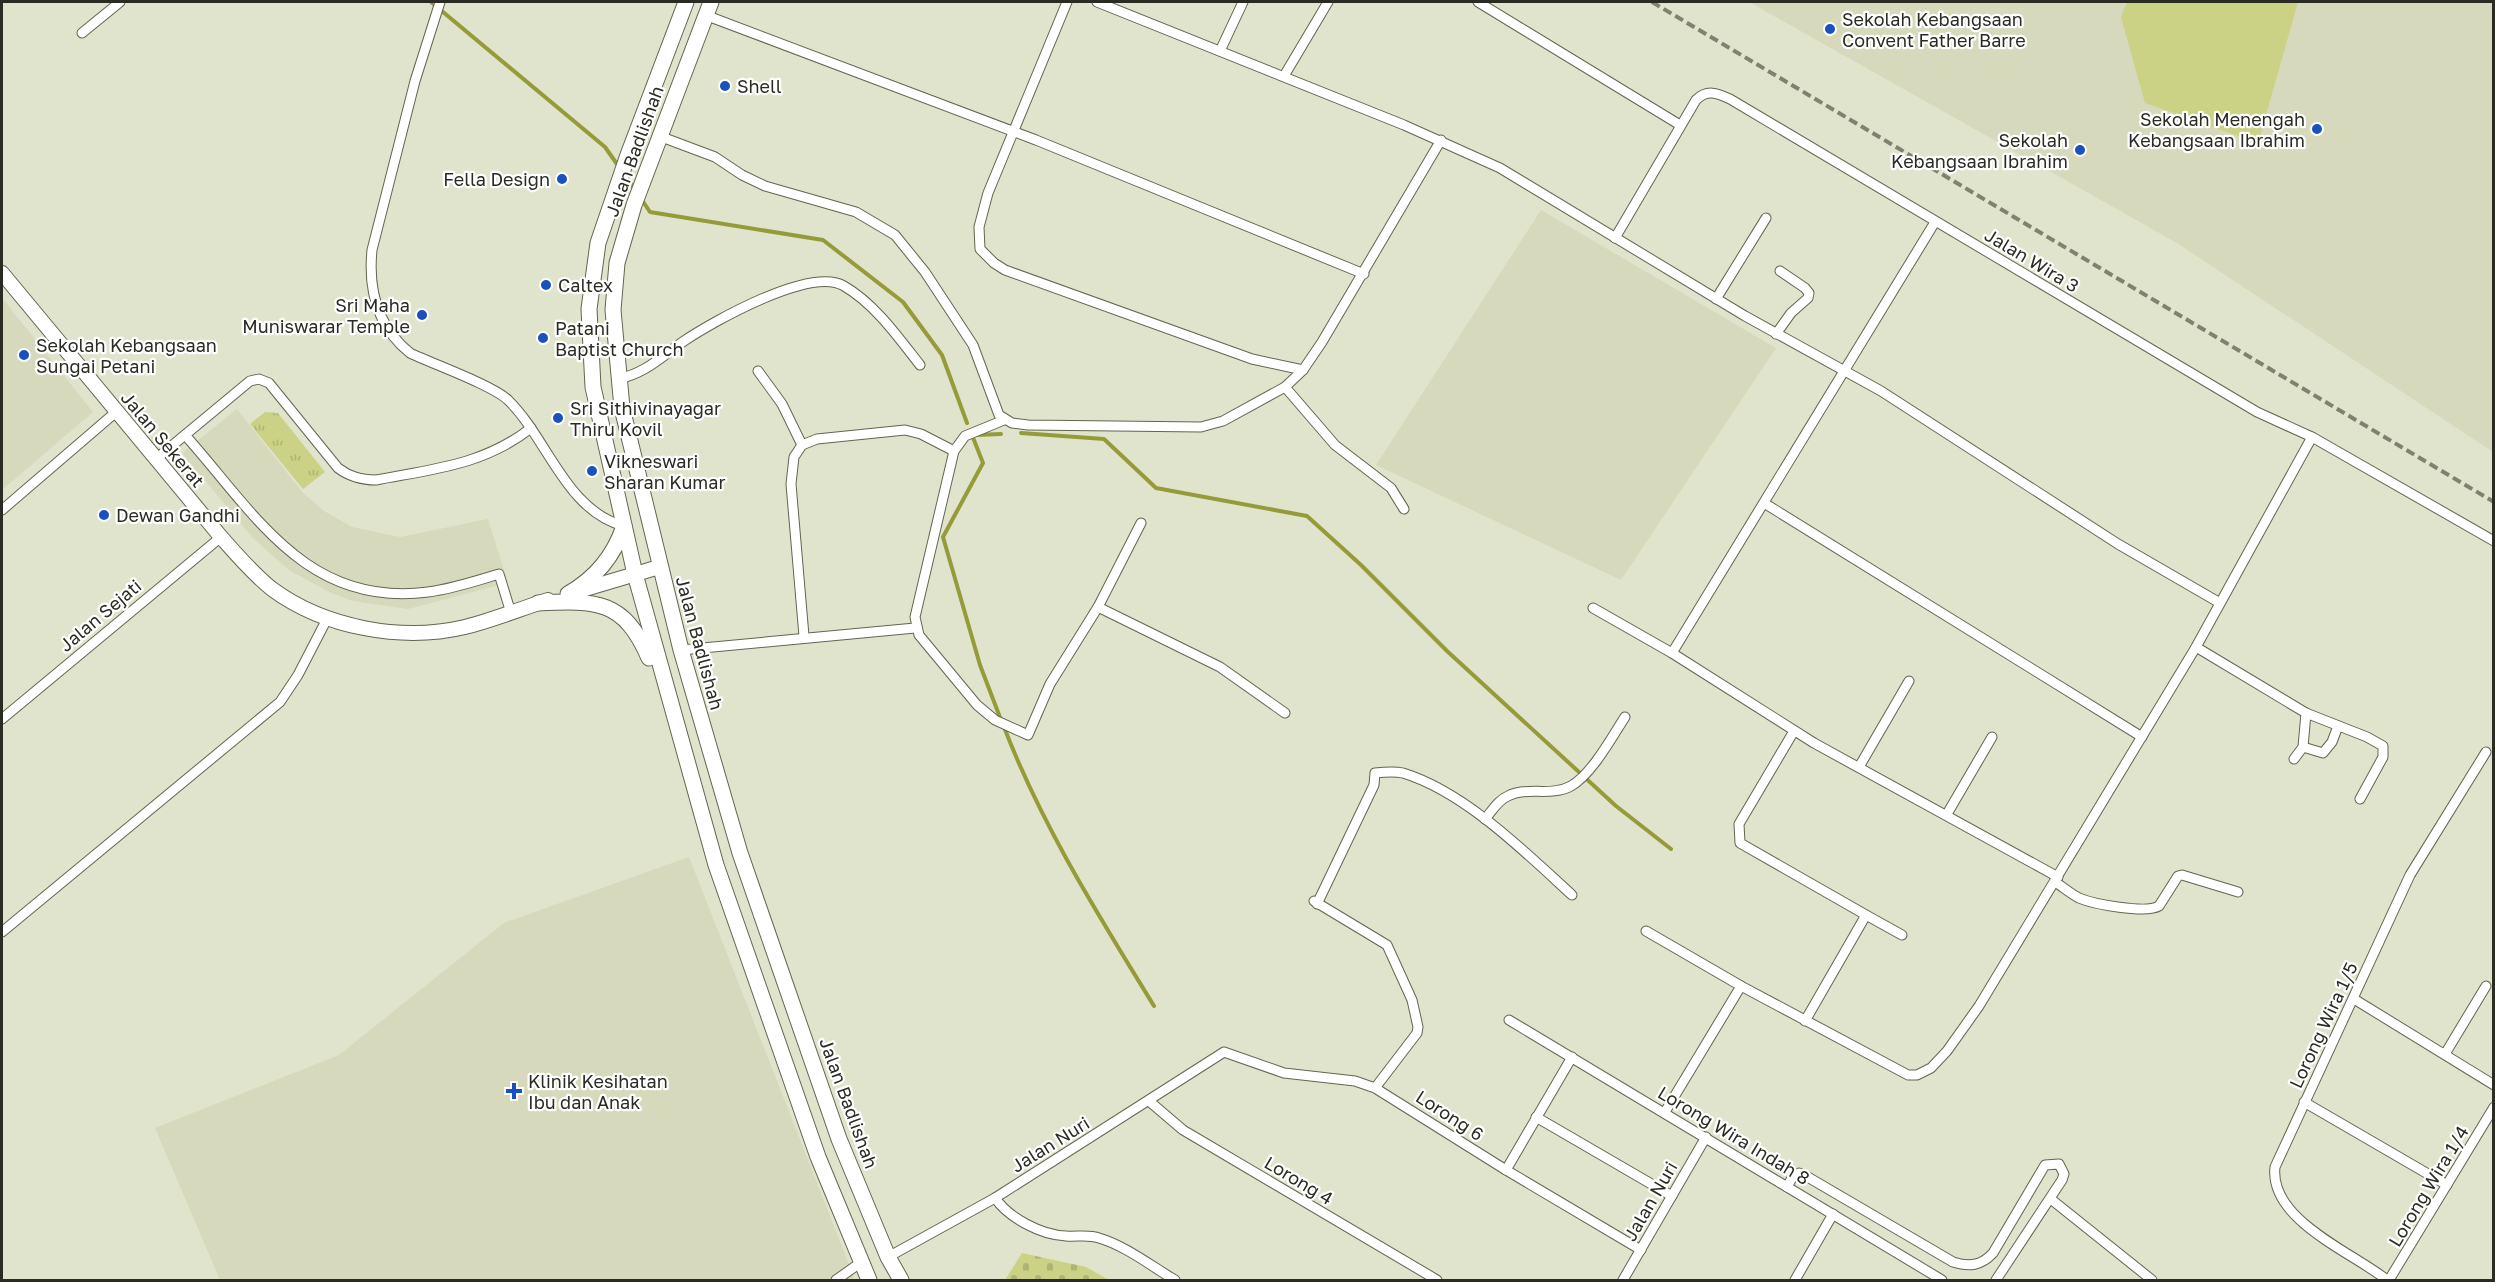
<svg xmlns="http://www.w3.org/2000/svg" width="2495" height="1282" font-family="'Golos Text',sans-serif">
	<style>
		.built { fill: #d6d9bb }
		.grass { fill: url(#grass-tufts) }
		.cemetery { fill: url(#cemetery-stones) }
		.pitch { fill: #cbd185 }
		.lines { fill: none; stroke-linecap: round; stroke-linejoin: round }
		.stream { stroke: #969b39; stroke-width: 4 }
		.street-casing { stroke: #636551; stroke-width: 11 }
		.secondary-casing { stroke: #636551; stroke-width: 16 }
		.primary-casing { stroke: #636551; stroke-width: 17 }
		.street { stroke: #fff; stroke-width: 9 }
		.secondary { stroke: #fff; stroke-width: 14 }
		.primary { stroke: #fff; stroke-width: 15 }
		.rail { stroke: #7f8171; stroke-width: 4; stroke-dasharray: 9 4.5; stroke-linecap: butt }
		.poi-dot { fill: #1a51bd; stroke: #fff; stroke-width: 2 }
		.labels { text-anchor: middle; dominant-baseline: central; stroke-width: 4.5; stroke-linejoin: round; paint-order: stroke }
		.poi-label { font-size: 18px; fill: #2a2b22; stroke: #fff; text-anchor: start }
		.street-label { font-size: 18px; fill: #2a2b22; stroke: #fff }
	</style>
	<defs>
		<pattern id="grass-tufts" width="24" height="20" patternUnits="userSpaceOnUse" patternTransform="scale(1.5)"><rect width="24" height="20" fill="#cbd185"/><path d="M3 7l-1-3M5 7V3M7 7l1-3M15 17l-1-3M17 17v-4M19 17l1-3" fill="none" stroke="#aeb473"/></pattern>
		<pattern id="cemetery-stones" width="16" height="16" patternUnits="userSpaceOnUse" patternTransform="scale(1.5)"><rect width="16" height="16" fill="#cbd185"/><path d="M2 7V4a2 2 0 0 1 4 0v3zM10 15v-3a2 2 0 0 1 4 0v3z" fill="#aeb473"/></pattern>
	</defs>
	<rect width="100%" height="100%" fill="#e1e4cc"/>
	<g class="built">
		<polygon points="1749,2 2493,2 2493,452 2177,243"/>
		<polygon points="1541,210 1776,348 1621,580 1376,465"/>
		<polygon points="2,298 93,412 2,490"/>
		<polygon points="237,409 303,493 324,511 352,527 400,537 488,519 508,583 408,609 353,601 331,593 289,570 253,538 182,453"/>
		<polygon points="689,857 854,1277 851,1280 220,1280 155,1128 339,1055 504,923"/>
	</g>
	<polygon class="grass" points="265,412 278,413 325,472 303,489 250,424"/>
	<polygon class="cemetery" points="1022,1253 1086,1267 1109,1280 1005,1280"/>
	<polygon class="pitch" points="2127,2 2298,2 2258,143 2145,103 2121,17"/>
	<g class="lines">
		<g class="stream">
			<polyline points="431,2 605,147 619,167"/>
			<polyline points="625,175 636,191"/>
			<polyline points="642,200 650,212 823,240 903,302 942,355 967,423"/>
			<polyline points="1021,433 1104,439 1156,488 1307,516 1361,565 1447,651 1616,806 1671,849"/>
			<polyline points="972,435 983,463 943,537 980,665 1001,720"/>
			<polyline points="976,435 1001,434"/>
			<path d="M1004,727c38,99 95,189 150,279"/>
		</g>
		<defs>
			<g id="street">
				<path d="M440,2l-25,79 -43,169c-4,40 6,77 38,103 23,11 82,32 98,47 40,39 58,111 116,126"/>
				<polyline points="1067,2 988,193 979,227 980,249 994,263 1005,270 1252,359 1303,370"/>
				<polyline points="1097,2 1404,125 1500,168 1745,316 1881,391 2118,544 2220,603"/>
				<polyline points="1478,2 1680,125"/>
				<polyline points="705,15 1036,140 1364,274"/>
				<polyline points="82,33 120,2"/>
				<polyline points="1220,51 1243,2"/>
				<polyline points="1284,76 1328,2"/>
				<polyline points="659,136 715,157 742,175 765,186 856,212 895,235 925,272 973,345 999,415 1012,423 1028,425 1201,427 1223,421 1285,387 1303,370 1322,342 1441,140"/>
				<path d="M1615,238l81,-138c11,-11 21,-7 34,-1l527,313 55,25 182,104"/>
				<polyline points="1716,299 1766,218"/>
				<polyline points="1776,334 1791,313 1808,298 1809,293 1805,288 1780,271"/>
				<polyline points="758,371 782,404 802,445"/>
				<path d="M618,379c28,-6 43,-22 66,-38 30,-20 127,-75 160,-55 31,18 54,51 76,79"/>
				<polyline points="1285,387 1335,445 1391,488 1404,509"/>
				<polyline points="1004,420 965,436 954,451 915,617 919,635 977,705 995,720 1028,735 1050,684 1098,607 1141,523"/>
				<path d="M185,435c69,77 121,173 243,157 24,-3 48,-11 71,-18l12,39"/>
				<path d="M156,459l94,-78 9,-2 10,4 69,85c12,9 23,12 38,12 57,-11 108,-15 155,-52"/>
				<polyline points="1764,503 2142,737"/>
				<polyline points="2,510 116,412"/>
				<polyline points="1098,607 1220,667 1285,713"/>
				<polyline points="1593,608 1672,653 1814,743 2058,877"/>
				<polyline points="804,636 791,484 794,457 802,445 817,439 905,430 921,434 954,451"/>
				<polyline points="2196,647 2306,713 2367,737 2383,746 2383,757 2360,799"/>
				<polyline points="681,650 915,628"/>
				<polyline points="1672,653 1935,222"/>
				<polyline points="2,719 221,537"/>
				<polyline points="1794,731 1739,824 1740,843 1866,915 1805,1021"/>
				<polyline points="2303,747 2323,753 2332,742 2338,726"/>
				<polyline points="2294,759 2303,747 2306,713"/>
				<polyline points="1859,767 1909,681"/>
				<polyline points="1947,814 1992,737"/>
				<path d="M1485,819c7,-8 13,-19 23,-23 19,-10 43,1 63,-10 21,-12 41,-49 54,-69"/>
				<path d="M2055,882c8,5 16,12 24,16 14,6 67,16 80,8l19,-30 4,-1 56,17"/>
				<polyline points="1314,901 1387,945 1412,1000 1418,1027 1417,1033 1375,1088"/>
				<path d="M1317,904l57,-119 1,-12c9,-1 19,-2 28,0 62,19 122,79 169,122"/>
				<polyline points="1866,915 1902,935"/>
				<polyline points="1646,931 1741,986 1908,1075 1917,1075 1931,1068 1947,1051 1979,1006 2196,647 2312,437"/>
				<polyline points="2,932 280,702 298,675 328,617"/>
				<polyline points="2354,999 2494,1085"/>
				<polyline points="1509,1020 1942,1280"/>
				<polyline points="2445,1054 2486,986"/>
				<polyline points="1149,1101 1183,1130 1437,1280"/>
				<polyline points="2304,1102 2447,1185"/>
				<polyline points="1665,1112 1741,986"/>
				<polyline points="1536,1117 1672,1196"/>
				<polyline points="1506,1170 1572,1057"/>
				<path d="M1787,1187l6,-11 6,-3 7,3 147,86c16,5 28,4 40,-9l52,-88 14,-1 5,10 -2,6 -66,100"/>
				<path d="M995,1198c14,20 46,37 71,38 11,1 22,-2 33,2 27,8 52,28 76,42"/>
				<polyline points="2052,1200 2152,1280"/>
				<polyline points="888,1257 995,1198 1224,1052 1284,1073 1355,1081 1375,1088 1506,1170 1641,1250"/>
				<polyline points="836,1280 860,1263"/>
				<polyline points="1623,1280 1706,1137"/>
				<polyline points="1795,1280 1833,1214"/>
				<path d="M2387,1280c-35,-28 -118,-60 -112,-113l135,-292 76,-123"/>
				<polyline points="2389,1280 2494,1107"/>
			</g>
			<g id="secondary">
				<path d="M2,273l219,264c16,18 32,37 51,52 53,39 130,53 193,38 28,-7 55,-18 83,-27"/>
				<polyline points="575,592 659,567"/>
			</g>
			<g id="primary">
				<polyline points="686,2 628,155 598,243 589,309 593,387 635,574 716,865 818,1157 869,1280"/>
				<polyline points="711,2 634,205 617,263 613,310 622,408 681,650 740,853 839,1139 888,1257 901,1280"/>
				<path d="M568,594c28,-16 46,-38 56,-68"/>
				<path d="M538,603c59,-3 86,-3 111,55"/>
			</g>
		</defs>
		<use href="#street" class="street-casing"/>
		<use href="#secondary" class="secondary-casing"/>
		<use href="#primary" class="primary-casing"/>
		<use href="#street" class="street"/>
		<use href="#secondary" class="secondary"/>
		<use href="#primary" class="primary"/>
		<polyline class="rail" points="1652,2 2494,502"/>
	</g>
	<g class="poi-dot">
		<circle cx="1830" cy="29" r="6"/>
		<circle cx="725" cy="86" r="6"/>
		<circle cx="2317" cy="129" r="6"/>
		<circle cx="2080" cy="150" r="6"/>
		<circle cx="562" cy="179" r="6"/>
		<circle cx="546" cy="285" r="6"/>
		<circle cx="422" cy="315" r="6"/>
		<circle cx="543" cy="338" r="6"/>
		<circle cx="24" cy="355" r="6"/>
		<circle cx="558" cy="418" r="6"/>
		<circle cx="592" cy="471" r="6"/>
		<circle cx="104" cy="515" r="6"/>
		<path d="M511 1082h6v6h6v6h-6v6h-6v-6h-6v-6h6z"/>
	</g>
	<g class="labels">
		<g class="poi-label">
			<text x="1842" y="19">Sekolah Kebangsaan<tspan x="1842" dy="21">Convent Father Barre</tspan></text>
			<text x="737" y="86">Shell</text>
			<text x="2305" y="119" text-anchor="end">Sekolah Menengah<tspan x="2305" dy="21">Kebangsaan Ibrahim</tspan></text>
			<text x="2068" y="140" text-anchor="end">Sekolah<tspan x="2068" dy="21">Kebangsaan Ibrahim</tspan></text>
			<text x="550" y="179" text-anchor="end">Fella Design</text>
			<text x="558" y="285">Caltex</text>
			<text x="410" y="305" text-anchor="end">Sri Maha<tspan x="410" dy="21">Muniswarar Temple</tspan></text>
			<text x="555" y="328">Patani<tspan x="555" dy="21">Baptist Church</tspan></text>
			<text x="36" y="345">Sekolah Kebangsaan<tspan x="36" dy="21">Sungai Petani</tspan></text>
			<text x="570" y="408">Sri Sithivinayagar<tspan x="570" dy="21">Thiru Kovil</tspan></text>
			<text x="604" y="461">Vikneswari<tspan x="604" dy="21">Sharan Kumar</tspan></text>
			<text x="116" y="515">Dewan Gandhi</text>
			<text x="528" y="1081">Klinik Kesihatan<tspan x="528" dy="21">Ibu dan Anak</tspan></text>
		</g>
		<g class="street-label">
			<text transform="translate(634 151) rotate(-70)">Jalan Badlishah</text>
			<text transform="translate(2032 260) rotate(31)">Jalan Wira 3</text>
			<text transform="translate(163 439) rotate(50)">Jalan Sekerat</text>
			<text transform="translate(100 615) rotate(-40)">Jalan Sejati</text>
			<text transform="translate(700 643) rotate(75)">Jalan Badlishah</text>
			<text transform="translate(2323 1025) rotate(-65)">Lorong Wira 1/5</text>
			<text transform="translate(849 1103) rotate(70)">Jalan Badlishah</text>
			<text transform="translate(1450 1115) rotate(33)">Lorong 6</text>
			<text transform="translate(1734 1135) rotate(31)">Lorong Wira Indah 8</text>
			<text transform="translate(1050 1144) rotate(-32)">Jalan Nuri</text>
			<text transform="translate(1299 1180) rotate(31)">Lorong 4</text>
			<text transform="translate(2428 1186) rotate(-59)">Lorong Wira 1/4</text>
			<text transform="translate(1650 1201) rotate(-60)">Jalan Nuri</text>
		</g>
	</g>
	<rect width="2495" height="1282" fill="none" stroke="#2a2b22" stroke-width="6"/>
</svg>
